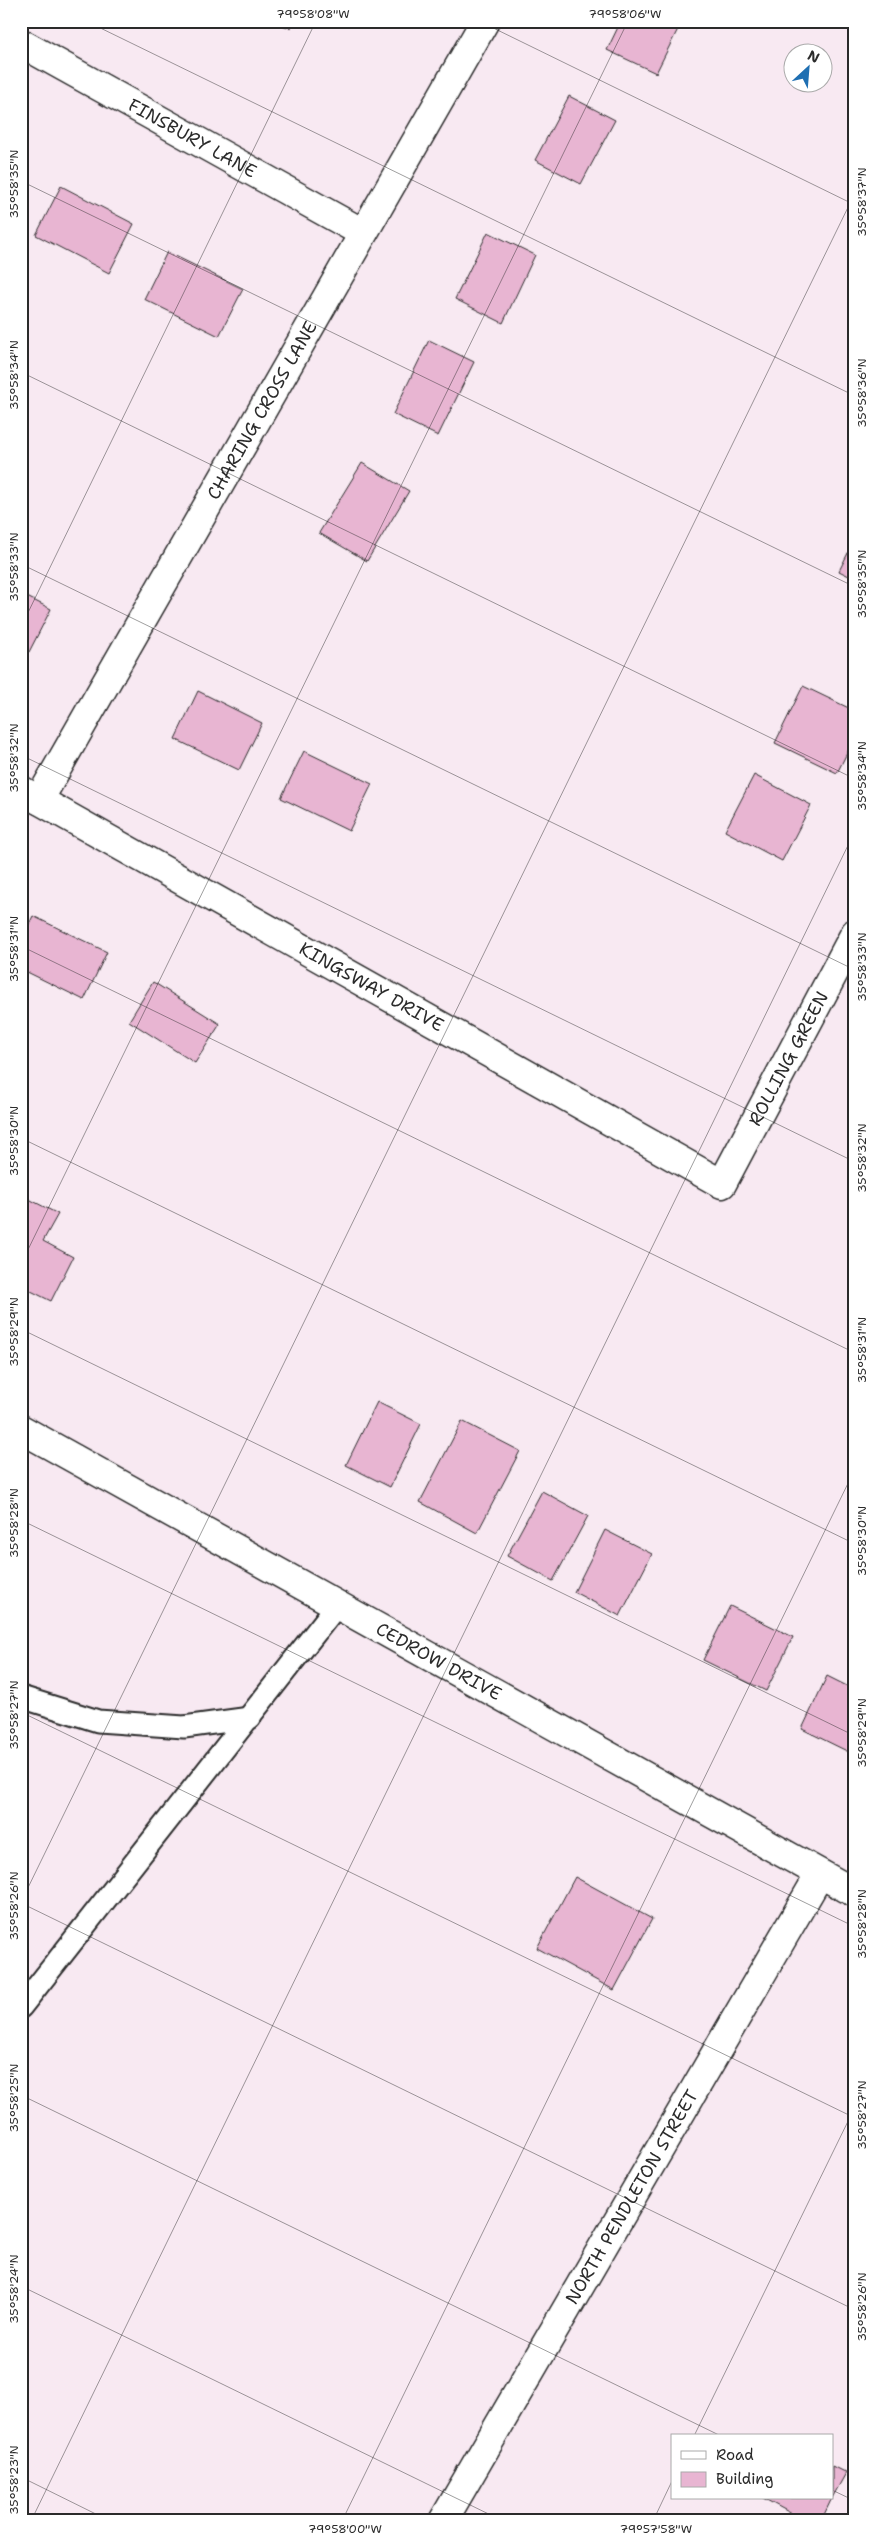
<svg xmlns="http://www.w3.org/2000/svg" width="876" height="2542" font-family="'Shantell Sans',sans-serif">
	<style>
		.building { fill: #e8b5d2; stroke: #2b2b2b }
		.lines { fill: none; stroke-linecap: round; stroke-linejoin: round }
		.lane-casing { stroke: #2b2b2b; stroke-width: 25 }
		.street-casing { stroke: #2b2b2b; stroke-width: 31 }
		.secondary-casing { stroke: #2b2b2b; stroke-width: 31 }
		.lane { stroke: #fff; stroke-width: 21 }
		.street { stroke: #fff; stroke-width: 28 }
		.secondary { stroke: #fff; stroke-width: 28 }
		.ticks { fill: none; stroke: #2b2b2b; stroke-width: 1; stroke-opacity: 0.45 }
		.labels { text-anchor: middle; dominant-baseline: central; stroke-width: 4; stroke-linejoin: round; paint-order: stroke }
		.street-label { font-size: 18px; fill: #2b2b2b; stroke: #fff }
		.neatline { fill: none; stroke: #2b2b2b; stroke-width: 2 }
		.ticks-label { font-size: 12px; text-anchor: middle; fill: #2b2b2b }
	</style>
	<rect width="100%" height="100%" fill="#f8e9f2"/>
	<filter id="ink" filterUnits="userSpaceOnUse"><feTurbulence type="fractalNoise" baseFrequency=".02" numOctaves="2"/><feDisplacementMap in="SourceGraphic" scale="10" xChannelSelector="R" yChannelSelector="G"/><feConvolveMatrix kernelMatrix="1 2 1 2 8 2 1 2 1" color-interpolation-filters="sRGB"/></filter>
	<g filter="url(#ink)">
		<g class="building">
			<polygon points="269,21 293,21 291,28"/>
			<polygon points="621,21 682,21 656,73 607,50"/>
			<polygon points="569,96 615,120 581,184 535,160"/>
			<polygon points="61,186 134,224 109,273 36,235"/>
			<polygon points="488,232 535,255 503,323 455,299"/>
			<polygon points="167,252 243,289 219,336 144,299"/>
			<polygon points="429,340 474,362 438,436 393,414"/>
			<polygon points="362,463 409,491 367,561 319,533"/>
			<polygon points="855,539 855,579 839,571"/>
			<polygon points="21,594 51,609 29,652 21,649"/>
			<polygon points="803,686 855,711 855,737 837,773 775,743"/>
			<polygon points="198,691 262,723 239,770 175,739"/>
			<polygon points="304,751 372,784 349,831 281,798"/>
			<polygon points="754,775 811,805 782,861 725,831"/>
			<polygon points="33,916 107,952 84,1000 21,969 21,940"/>
			<polygon points="153,982 220,1024 195,1063 129,1021"/>
			<polygon points="25,1197 58,1214 43,1241 73,1257 51,1301 21,1286 21,1204"/>
			<polygon points="377,1402 421,1424 390,1487 346,1465"/>
			<polygon points="462,1421 520,1451 477,1533 420,1502"/>
			<polygon points="542,1491 588,1516 553,1581 507,1556"/>
			<polygon points="605,1530 652,1554 620,1616 574,1592"/>
			<polygon points="730,1606 793,1637 766,1691 703,1660"/>
			<polygon points="827,1676 855,1690 855,1755 802,1729"/>
			<polygon points="575,1877 652,1919 614,1990 537,1948"/>
			<polygon points="832,2466 846,2473 832,2498"/>
			<polygon points="763,2498 832,2498 821,2521 805,2521"/>
		</g>
		<g class="lines">
			<defs>
				<g id="lane">
					<polyline points="21,1697 98,1721 184,1727 250,1718"/>
					<polyline points="21,2007 338,1604"/>
				</g>
				<g id="street">
					<path id="s1" d="M21,43l342,190"/>
					<path id="s2" d="M21,790l701,394 133,-251"/>
					<path id="s3" d="M39,800l446,-779"/>
					<path id="s4" d="M443,2521l377,-647"/>
				</g>
				<g id="secondary">
					<path id="s5" d="M21,1429l834,464"/>
				</g>
			</defs>
			<use href="#lane" class="lane-casing"/>
			<use href="#street" class="street-casing"/>
			<use href="#secondary" class="secondary-casing"/>
			<use href="#lane" class="lane"/>
			<use href="#street" class="street"/>
			<use href="#secondary" class="secondary"/>
		</g>
	</g>
	<path class="ticks" d="M86,21l769,375M479,21l376,184M21,181l834,406M21,372l834,407M21,564l834,406M21,627l295,-606M21,755l834,407M21,946l834,407M21,1138l834,406M21,1264l607,-1243M21,1329l834,407M21,1520l834,407M21,1712l834,406M21,1902l834,-1709M21,1903l834,407M21,2095l700,341M21,2286l482,235M694,2436l161,-329M21,2477l89,44M832,2490l23,11M31,2521l824,-1690M342,2521l513,-1052M653,2521l19,-40"/>
	<g class="labels">
		<g class="street-label">
			<text stroke="none"><textPath href="#s1" startOffset="196">FINSBURY LANE</textPath></text>
			<text stroke="none"><textPath href="#s3" startOffset="449">CHARING CROSS LANE</textPath></text>
			<text stroke="none"><textPath href="#s2" startOffset="402">KINGSWAY DRIVE</textPath></text>
			<text stroke="none"><textPath href="#s2" startOffset="946">ROLLING GREEN</textPath></text>
			<text stroke="none"><textPath href="#s5" startOffset="478">CEDROW DRIVE</textPath></text>
			<text stroke="none"><textPath href="#s4" startOffset="375">NORTH PENDLETON STREET</textPath></text>
		</g>
	</g>
	<rect width="876" height="2542" fill="none" stroke="#fff" stroke-width="55"/>
	<rect x="671" y="2434" width="162" height="65" fill="#ffffff" stroke="#aaaaaa"/>
	<rect x="681" y="2451" width="25" height="8" fill="#ffffff" stroke="#aaaaaa"/>
	<text x="716" y="2460" font-size="15" fill="#2b2b2b">Road</text>
	<rect x="681" y="2472" width="25" height="15" fill="#e8b5d2" stroke="#aaaaaa"/>
	<text x="716" y="2484" font-size="15" fill="#2b2b2b">Building</text>
	<g transform="translate(808 68) rotate(26)"><circle r="24" fill="#ffffff" stroke="#aaaaaa"/>
	<path d="M0-4L9 19L0 12L-9 19Z" fill="#1f6fb2"/>
	<text y="-8" font-size="14" font-weight="bold" text-anchor="middle" fill="#2b2b2b">N</text>
	</g>
	<rect x="28" y="28" width="820" height="2486" class="neatline"/>
	<g class="ticks-label">
		<text x="313" y="18">79°58'08"W</text>
		<text x="625" y="18">79°58'06"W</text>
		<text transform="translate(14 184) rotate(-90)" y="4">35°58'35"N</text>
		<text transform="translate(862 202) rotate(-90)" y="4">35°58'37"N</text>
		<text transform="translate(14 375) rotate(-90)" y="4">35°58'34"N</text>
		<text transform="translate(862 393) rotate(-90)" y="4">35°58'36"N</text>
		<text transform="translate(14 567) rotate(-90)" y="4">35°58'33"N</text>
		<text transform="translate(862 584) rotate(-90)" y="4">35°58'35"N</text>
		<text transform="translate(14 758) rotate(-90)" y="4">35°58'32"N</text>
		<text transform="translate(862 776) rotate(-90)" y="4">35°58'34"N</text>
		<text transform="translate(14 949) rotate(-90)" y="4">35°58'31"N</text>
		<text transform="translate(862 967) rotate(-90)" y="4">35°58'33"N</text>
		<text transform="translate(14 1141) rotate(-90)" y="4">35°58'30"N</text>
		<text transform="translate(862 1158) rotate(-90)" y="4">35°58'32"N</text>
		<text transform="translate(14 1332) rotate(-90)" y="4">35°58'29"N</text>
		<text transform="translate(862 1350) rotate(-90)" y="4">35°58'31"N</text>
		<text transform="translate(14 1523) rotate(-90)" y="4">35°58'28"N</text>
		<text transform="translate(862 1541) rotate(-90)" y="4">35°58'30"N</text>
		<text transform="translate(14 1715) rotate(-90)" y="4">35°58'27"N</text>
		<text transform="translate(862 1733) rotate(-90)" y="4">35°58'29"N</text>
		<text transform="translate(14 1906) rotate(-90)" y="4">35°58'26"N</text>
		<text transform="translate(862 1924) rotate(-90)" y="4">35°58'28"N</text>
		<text transform="translate(14 2098) rotate(-90)" y="4">35°58'25"N</text>
		<text transform="translate(862 2115) rotate(-90)" y="4">35°58'27"N</text>
		<text transform="translate(14 2289) rotate(-90)" y="4">35°58'24"N</text>
		<text transform="translate(862 2307) rotate(-90)" y="4">35°58'26"N</text>
		<text transform="translate(14 2480) rotate(-90)" y="4">35°58'23"N</text>
		<text x="345" y="2533">79°58'00"W</text>
		<text x="656" y="2533">79°57'58"W</text>
	</g>
</svg>
